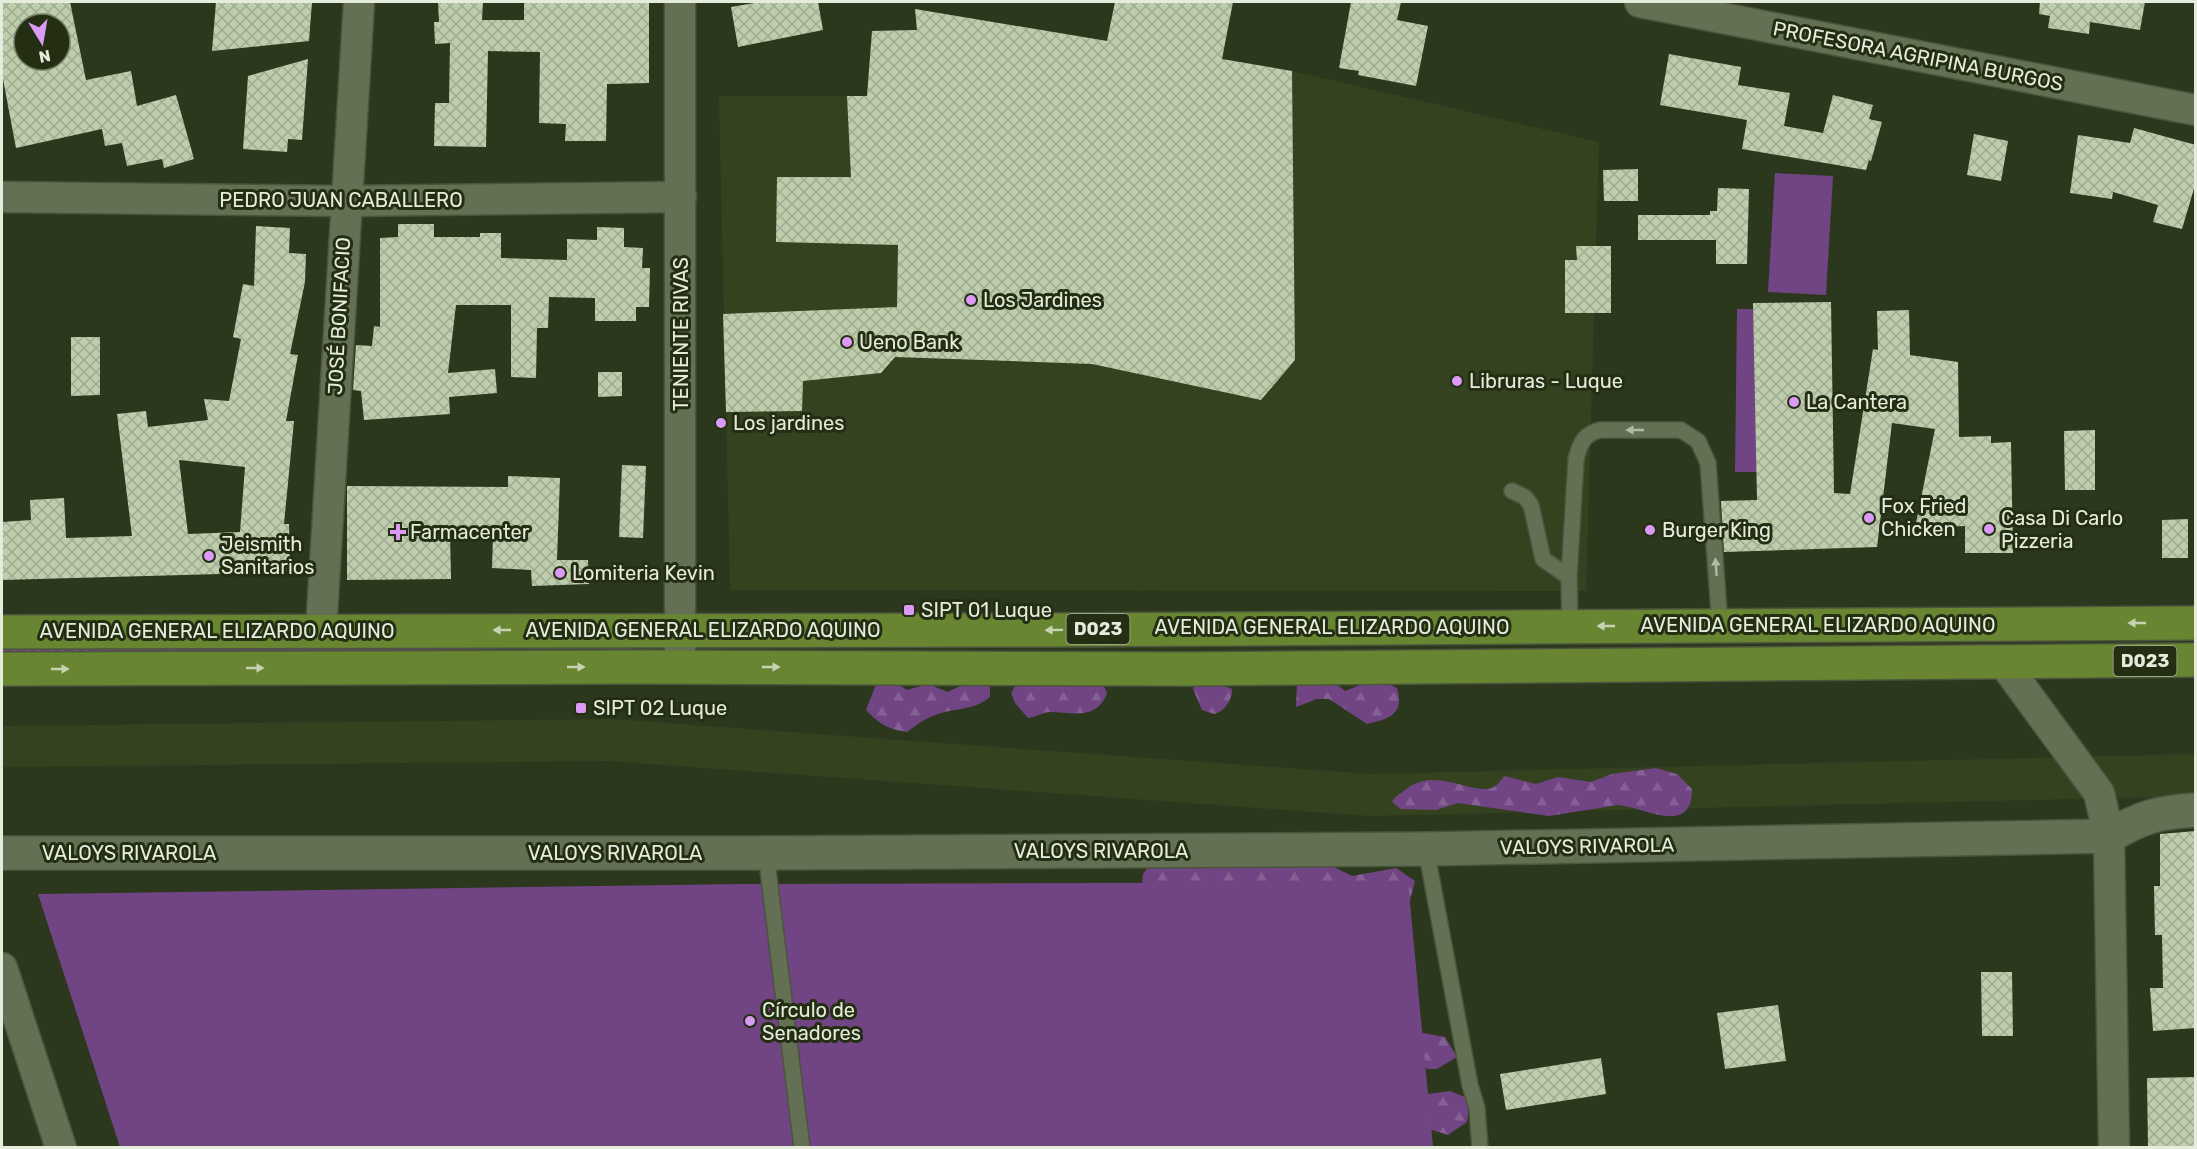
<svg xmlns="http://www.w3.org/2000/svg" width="2197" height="1149" font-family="Rubik,sans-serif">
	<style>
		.built { fill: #344220 }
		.grass { fill: url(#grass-dots) }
		.forest { fill: url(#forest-firs) }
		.pitch { fill: #714584 }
		.building { fill: url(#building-cross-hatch); fill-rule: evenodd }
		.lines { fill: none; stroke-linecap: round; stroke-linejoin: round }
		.service-casing { stroke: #4b543d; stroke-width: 18 }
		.minor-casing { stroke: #4b543d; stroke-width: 33 }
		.tertiary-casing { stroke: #4b543d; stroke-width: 36 }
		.primary-casing { stroke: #4b543d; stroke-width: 36 }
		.service { stroke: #637053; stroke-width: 15 }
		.minor { stroke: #637053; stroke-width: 30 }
		.tertiary { stroke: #637053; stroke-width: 33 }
		.primary { stroke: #688631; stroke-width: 33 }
		.oneway { fill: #b1baa5 }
		.oneway2 { fill: #c6d2b1 }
		.poi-dot { fill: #da9af6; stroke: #232e13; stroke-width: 2 }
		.labels { text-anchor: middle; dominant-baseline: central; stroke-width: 6; stroke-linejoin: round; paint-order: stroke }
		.shield { fill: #232e13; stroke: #abb3a0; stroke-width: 1.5 }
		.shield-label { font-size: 18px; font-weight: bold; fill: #e5ecdc }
		.street-label { font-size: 20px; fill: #e5ecdc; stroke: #232e13 }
		.poi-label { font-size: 20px; fill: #e5ecdc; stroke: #232e13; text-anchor: start }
	</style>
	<defs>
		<pattern id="grass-dots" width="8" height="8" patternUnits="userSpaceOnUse" patternTransform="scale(1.5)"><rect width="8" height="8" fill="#714584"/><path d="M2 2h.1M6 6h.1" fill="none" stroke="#856095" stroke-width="1.8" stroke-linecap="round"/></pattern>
		<pattern id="forest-firs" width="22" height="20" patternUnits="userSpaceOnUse" patternTransform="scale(1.5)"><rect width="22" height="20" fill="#714584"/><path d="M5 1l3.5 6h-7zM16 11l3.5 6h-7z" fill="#856095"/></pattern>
		<pattern id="building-cross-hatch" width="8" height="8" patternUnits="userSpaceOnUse" patternTransform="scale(1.5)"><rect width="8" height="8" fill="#becdac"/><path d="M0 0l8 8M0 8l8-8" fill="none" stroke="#a0ac92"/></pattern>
	</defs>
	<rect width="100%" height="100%" fill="#2c381d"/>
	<g class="built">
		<polygon points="915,9 1292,71 1599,142 1586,591 730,590 719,96 867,96 872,31 917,30"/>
		<polygon points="611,719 1369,774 2195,754 2196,796 1370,816 609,761 2,767 2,726"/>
	</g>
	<polygon class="grass" points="636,646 634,649 2,652 2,648"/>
	<g class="forest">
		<path d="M877,682l20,2 10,6 21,-6 20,8c15,-8 25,-10 42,-6v11c-15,12 -28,11 -45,15 -15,3 -26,11 -38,20 -18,-2 -29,-9 -41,-22z"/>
		<path d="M1102,682l5,11c-10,28 -35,19 -57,19 -6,0 -15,5 -22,6l-13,-15 -4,-10 6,-10 43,2z"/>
		<path d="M1365,683h21l11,5c8,26 -8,31 -30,36l-38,-25h-12l-21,8 1,-23h39l9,7z"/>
		<path d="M1195,684h22l15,5c1,10 -8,23 -18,25l-12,-4 -9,-21z"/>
		<path d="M1656,768l21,6 15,15c0,49 -50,17 -74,16l-69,11 -91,-13 -22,7 -35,-1 -9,-7c3,-6 8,-8 13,-12 27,-22 56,-1 81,-1 9,0 14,-7 18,-13l32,8 22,-7 33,5 21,-8z"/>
		<polygon points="1157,856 1245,862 1268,868 1332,866 1352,876 1396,868 1415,881 1409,904 1141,896 1143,874"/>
		<polygon points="1423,1033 1445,1037 1457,1057 1437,1069 1427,1069 1412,1051"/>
		<polygon points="1450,1091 1470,1099 1467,1122 1448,1135 1426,1128 1409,1104 1428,1094"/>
	</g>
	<g class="pitch">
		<polygon points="1775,173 1833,176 1826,295 1768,292"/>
		<polygon points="1737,309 1825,310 1823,472 1735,472"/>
		<polygon points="1408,882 1433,1147 120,1147 38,894 743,884"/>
	</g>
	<g class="building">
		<path d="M2,2h68l16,78 45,-9 6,35 39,-11 18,64 -30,9 -2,-9 -35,7 -5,-23 -17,3 -3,-17 -86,19 -14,-74zM24,24h36v36h-36z"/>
		<polygon points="216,2 312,2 309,41 212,51"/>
		<polygon points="438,2 483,2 482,20 524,20 524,2 649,2 649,83 607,84 606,141 565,141 566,124 539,123 540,52 488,51 486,147 434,146 435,103 449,103 450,43 435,44 434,22 439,22"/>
		<polygon points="760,2 818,2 823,30 738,47 731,7"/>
		<polygon points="1115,2 1233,2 1222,59 1292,71 1295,360 1261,400 1092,364 895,357 881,373 803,381 802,411 726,412 723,314 897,307 898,245 776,242 777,177 851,177 847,96 867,96 872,31 917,30 915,9 1107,41"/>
		<polygon points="1351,2 1401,2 1397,20 1428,26 1416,86 1358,75 1359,71 1339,68"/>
		<polygon points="2040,2 2145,2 2140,30 2090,22 2089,34 2048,28 2050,16 2039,14"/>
		<polygon points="1669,54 1741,67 1738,85 1790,93 1784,126 1823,133 1833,95 1873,105 1869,119 1882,122 1871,161 1869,160 1866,170 1742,149 1747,120 1660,105"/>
		<polygon points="308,59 302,140 288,139 287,152 243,149 248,76"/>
		<polygon points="2134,128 2196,145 2196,182 2182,229 2153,222 2158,205 2113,192 2112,199 2070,193 2078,135 2130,143"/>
		<polygon points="1974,134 2008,141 2001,181 1967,175"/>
		<polygon points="1638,169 1638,201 1604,201 1603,170"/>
		<polygon points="1718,188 1749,189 1747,264 1716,264 1716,240 1638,240 1638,215 1710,215 1710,211 1717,211"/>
		<polygon points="398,224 434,224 434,237 480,237 480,233 501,233 501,258 567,260 567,239 597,240 597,227 624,228 624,247 643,248 642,268 650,268 649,307 636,307 636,321 595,321 595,298 549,297 548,328 537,328 536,378 511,377 511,305 456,305 448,373 495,369 497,393 449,397 450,414 364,420 361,391 353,390 356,345 372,346 374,326 380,327 380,238 398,237"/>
		<path d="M256,226l34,2 -1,25 17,1 -1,28 -15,72 8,1 -12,66h8l-10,103h5l1,48 -288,8v-58l29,-2 -1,-20 34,-2 2,40 66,-2 -15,-122 29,-3 2,16 60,-7 -4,-21 25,2 12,-62 -8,-2 10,-53 11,2zM179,460l66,7 -5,65 -52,2z"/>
		<polygon points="1576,246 1611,246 1611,313 1565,313 1565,260 1577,260"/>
		<polygon points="1831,302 1834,493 1850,494 1873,349 1878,350 1877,311 1909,310 1910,355 1958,362 1959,437 1991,436 1991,443 2011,442 2013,553 1965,553 1965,526 1915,528 1935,429 1892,423 1877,547 1724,552 1721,501 1757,500 1753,303"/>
		<polygon points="71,337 100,337 100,395 71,396"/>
		<polygon points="598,372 622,372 622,396 598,397"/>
		<polygon points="2095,430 2095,490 2065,490 2064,431"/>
		<polygon points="622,465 646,466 643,538 619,537"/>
		<polygon points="508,476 560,478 557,560 588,560 589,584 532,586 531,570 492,568 493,536 450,534 451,579 347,580 347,486 508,487"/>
		<polygon points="2188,519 2188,558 2162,558 2162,520"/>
		<polygon points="2196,831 2196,1028 2153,1031 2150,988 2163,988 2162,935 2155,935 2154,886 2160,886 2160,834"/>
		<polygon points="1981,972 2012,972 2013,1036 1982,1036"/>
		<polygon points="1778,1005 1786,1061 1725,1069 1717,1013"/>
		<polygon points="1601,1058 1606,1094 1506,1110 1500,1074"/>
		<polygon points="2196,1077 2196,1148 2148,1148 2147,1078"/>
	</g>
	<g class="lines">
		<defs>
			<g id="service">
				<polyline points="1512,491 1525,497 1531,505 1543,559 1569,577"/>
				<path d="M1570,626l-1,-49 7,-118c4,-16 8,-25 24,-29h81l17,11 10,22 12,162"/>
				<polyline points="1426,849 1470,1085 1477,1108 1480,1148"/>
				<polyline points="766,853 802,1148"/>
			</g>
			<g id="minor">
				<polyline points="680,2 680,667"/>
				<polyline points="1640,2 2196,110"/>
				<polyline points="2,197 346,201 681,197"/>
				<polyline points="321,631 359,2"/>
				<polyline points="2003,662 2099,793 2109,836 2114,1148"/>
				<polyline points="2,968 61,1148"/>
			</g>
			<path id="tertiary" d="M2,853h764l660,-4 683,-13c33,-19 49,-24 87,-26"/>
			<g id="primary">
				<polyline points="2,632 1048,630 2196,623"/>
				<polyline points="2,669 633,667 1186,669 2196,660"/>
			</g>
		</defs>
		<use href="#service" class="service-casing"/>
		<use href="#minor" class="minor-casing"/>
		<use href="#tertiary" class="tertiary-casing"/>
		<use href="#primary" class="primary-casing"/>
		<use href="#service" class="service"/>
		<use href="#minor" class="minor"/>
		<use href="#tertiary" class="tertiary"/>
		<use href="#primary" class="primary"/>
	</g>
	<defs><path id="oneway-solid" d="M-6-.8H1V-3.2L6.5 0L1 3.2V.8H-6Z" transform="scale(1.5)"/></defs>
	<g class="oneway">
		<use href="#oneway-solid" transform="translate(1635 430) rotate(180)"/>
		<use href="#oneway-solid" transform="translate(1716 567) rotate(-94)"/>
	</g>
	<g class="oneway2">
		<use href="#oneway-solid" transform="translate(2137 623) rotate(180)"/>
		<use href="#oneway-solid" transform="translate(1606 626) rotate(180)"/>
		<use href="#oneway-solid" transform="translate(502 630) rotate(180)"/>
		<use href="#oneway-solid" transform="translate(1054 630) rotate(179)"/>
		<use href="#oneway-solid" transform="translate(576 667)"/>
		<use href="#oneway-solid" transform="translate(771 667)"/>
		<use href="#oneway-solid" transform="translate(255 668)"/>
		<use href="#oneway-solid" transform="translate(60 669)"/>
	</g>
	<g class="poi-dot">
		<circle cx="971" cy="300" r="6"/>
		<circle cx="847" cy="342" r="6"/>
		<circle cx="1457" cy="381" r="6"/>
		<circle cx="1794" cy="402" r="6"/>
		<circle cx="721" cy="423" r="6"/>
		<circle cx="1869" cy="518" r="6"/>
		<circle cx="1989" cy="529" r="6"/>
		<circle cx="1650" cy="530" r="6"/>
		<path d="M395 523h6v6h6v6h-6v6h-6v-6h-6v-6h6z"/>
		<circle cx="209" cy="556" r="6"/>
		<circle cx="560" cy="573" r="6"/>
		<rect x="903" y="604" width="12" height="12" rx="3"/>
		<rect x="575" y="702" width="12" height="12" rx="3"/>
		<circle cx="750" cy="1021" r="6"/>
	</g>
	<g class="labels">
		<g class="shield">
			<rect x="1066.5" y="614" width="63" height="30" rx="4.5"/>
			<rect x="2113.5" y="646" width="63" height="30" rx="4.5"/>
		</g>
		<g class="shield-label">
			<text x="1098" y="629">D023</text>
			<text x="2145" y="661">D023</text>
		</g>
		<g class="street-label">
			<text transform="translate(1918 56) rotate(11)">PROFESORA AGRIPINA BURGOS</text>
			<text x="341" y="200">PEDRO JUAN CABALLERO</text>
			<text transform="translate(339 316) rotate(-87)">JOSÉ BONIFACIO</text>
			<text transform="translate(681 334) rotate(-90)">TENIENTE RIVAS</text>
			<text x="1818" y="625">AVENIDA GENERAL ELIZARDO AQUINO</text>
			<text x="1332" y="627">AVENIDA GENERAL ELIZARDO AQUINO</text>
			<text x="703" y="630">AVENIDA GENERAL ELIZARDO AQUINO</text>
			<text x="217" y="631">AVENIDA GENERAL ELIZARDO AQUINO</text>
			<text transform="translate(1587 846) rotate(-1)">VALOYS RIVAROLA</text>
			<text x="1101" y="851">VALOYS RIVAROLA</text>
			<text x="129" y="853">VALOYS RIVAROLA</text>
			<text x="615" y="853">VALOYS RIVAROLA</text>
		</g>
		<g class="poi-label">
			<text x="983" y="300">Los Jardines</text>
			<text x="859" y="342">Ueno Bank</text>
			<text x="1469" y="381">Libruras - Luque</text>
			<text x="1806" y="402">La Cantera</text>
			<text x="733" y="423">Los jardines</text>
			<text x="1881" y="506">Fox Fried<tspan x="1881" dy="23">Chicken</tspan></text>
			<text x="2001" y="518">Casa Di Carlo<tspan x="2001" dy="23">Pizzeria</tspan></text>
			<text x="1662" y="530">Burger King</text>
			<text x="410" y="532">Farmacenter</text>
			<text x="221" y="544">Jeismith<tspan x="221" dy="23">Sanitarios</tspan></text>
			<text x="572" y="573">Lomiteria Kevin</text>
			<text x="921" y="610">SIPT 01 Luque</text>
			<text x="593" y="708">SIPT 02 Luque</text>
			<text x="762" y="1010">Círculo de<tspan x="762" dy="23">Senadores</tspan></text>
		</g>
	</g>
	<rect width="2197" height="1149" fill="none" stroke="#e5ecdc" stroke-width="6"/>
	<g transform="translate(42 42) rotate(169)"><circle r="28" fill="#232e13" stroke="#717a63" stroke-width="1.5"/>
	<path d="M0-4.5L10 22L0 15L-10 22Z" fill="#da9af6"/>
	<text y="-9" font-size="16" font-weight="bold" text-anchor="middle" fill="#e5ecdc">N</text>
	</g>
</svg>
